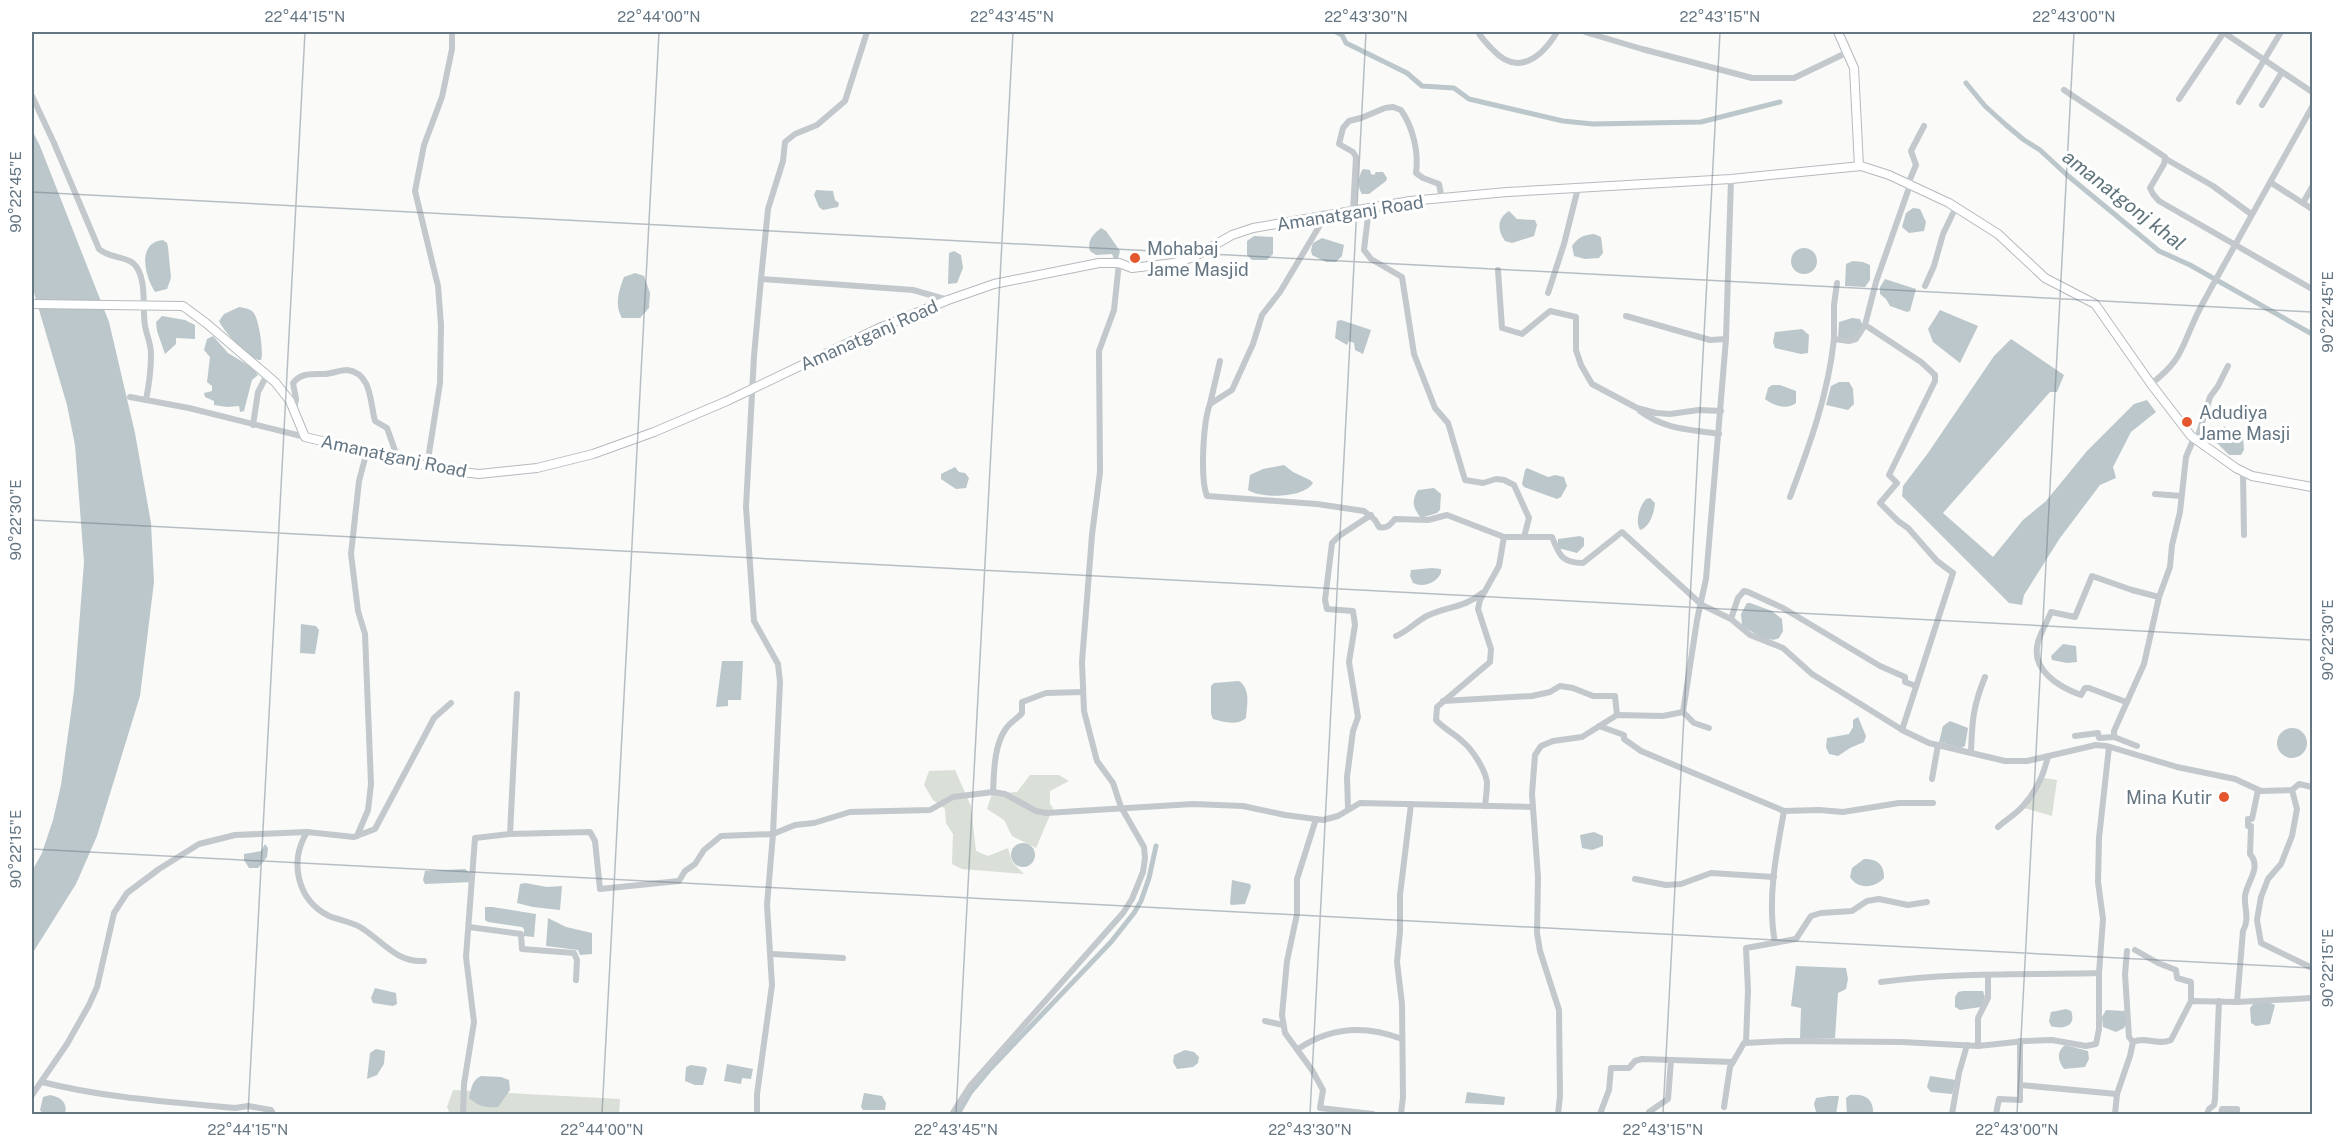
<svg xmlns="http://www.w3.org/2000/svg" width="2344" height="1146" font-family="'Public Sans',sans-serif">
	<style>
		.green { fill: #dadfd7 }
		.water { fill: #bbc7cb }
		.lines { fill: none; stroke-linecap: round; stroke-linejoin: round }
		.canal { stroke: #bbc7cb; stroke-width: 5 }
		.major-casing { stroke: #b5babe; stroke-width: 10 }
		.minor { stroke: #c3c8cc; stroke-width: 6 }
		.major { stroke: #fff; stroke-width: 8 }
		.ticks { fill: none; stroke: #657683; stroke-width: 1.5; stroke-opacity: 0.45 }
		.poi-dot { fill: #e4572e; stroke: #fff; stroke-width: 2 }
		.labels { text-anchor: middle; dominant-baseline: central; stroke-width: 6; stroke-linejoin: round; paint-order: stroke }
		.street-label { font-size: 18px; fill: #657683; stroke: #fff }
		.poi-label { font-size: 18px; fill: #657683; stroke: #fff; text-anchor: start }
		.water-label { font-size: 20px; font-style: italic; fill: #60757c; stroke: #fff }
		.neatline { fill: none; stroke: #657683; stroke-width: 2 }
		.ticks-label { font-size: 15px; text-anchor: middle; fill: #657683 }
	</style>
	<rect width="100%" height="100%" fill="#fafaf8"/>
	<g class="green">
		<polygon points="955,770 971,806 976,851 988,856 1008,848 1012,862 1024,874 962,869 952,864 953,834 946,823 945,809 933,800 924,785 929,771"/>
		<polygon points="1030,775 1059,775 1069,781 1050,791 1050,804 1053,808 1036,848 1012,836 1004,820 987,809 992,794 1017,792"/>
		<polygon points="2044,778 2057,780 2052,816 2024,808"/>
		<polygon points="453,1090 620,1099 619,1114 450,1114 447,1107"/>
	</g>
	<g class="water">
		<polygon points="32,130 40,146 109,322 135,433 151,523 154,582 140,696 97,836 76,884 32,954 32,871 42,853 53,820 61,785 74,691 84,562 75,445 67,405 32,286"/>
		<path d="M1363,169l7,1 1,4 3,1 2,-3h7l4,6 -1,3 -17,13h-7c-5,-7 -4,-18 1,-25z"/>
		<polygon points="816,190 833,191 835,200 839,203 838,207 823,210 819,207 814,195"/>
		<polygon points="1913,208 1920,209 1926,222 1924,231 1909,233 1902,227 1906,213"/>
		<path d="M1509,211l8,8 18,1 2,5 -3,11 -22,7 -7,-2c-8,-11 -8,-23 4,-30z"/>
		<path d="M1101,228l5,3 14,20 -2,8h-4l-2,-5 -16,1 -6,-4c-3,-10 3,-17 11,-23z"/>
		<path d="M1594,234l7,3 2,16 -4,5 -14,1 -11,-3 -2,-10c6,-9 12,-11 22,-12z"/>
		<polygon points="1254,236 1273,237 1273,254 1267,260 1252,260 1247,255 1247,241"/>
		<polygon points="1322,238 1344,245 1342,256 1336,262 1326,262 1312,255 1311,250 1313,243"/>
		<path d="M163,240l4,3 1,4 3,31 -4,11 -12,3c-10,-16 -19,-49 8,-52z"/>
		<circle cx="1804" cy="261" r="13"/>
		<polygon points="954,251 961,255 963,268 957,283 948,284 949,253"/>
		<polygon points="1853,261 1863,262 1870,265 1870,280 1865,287 1845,286 1846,264"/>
		<path d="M635,273l9,3 6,17 -1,15 -9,10h-18c-8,-13 -3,-28 2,-41z"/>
		<polygon points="1885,279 1916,289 1910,311 1907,312 1890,306 1886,299 1880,294 1880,287"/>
		<path d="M239,307c5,1 10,1 14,5 6,6 11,41 8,48 -11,1 -37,-28 -42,-39l5,-7z"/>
		<polygon points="1940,310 1978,326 1960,363 1933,342 1928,329"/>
		<polygon points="162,316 185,320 195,325 195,339 176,338 176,344 165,354 157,331 156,322"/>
		<polygon points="1852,318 1860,319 1862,324 1862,331 1851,339 1838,338 1839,322"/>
		<polygon points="1341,320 1371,330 1363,354 1355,350 1354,343 1349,341 1347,345 1335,338 1337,321"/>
		<polygon points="1802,329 1809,335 1808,353 1801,354 1775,348 1773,342 1775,332"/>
		<polygon points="213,336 228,353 253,368 258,375 252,380 244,411 240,412 239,406 227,407 214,405 214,401 205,397 204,393 212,391 212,386 207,382 210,357 204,350 207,339"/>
		<polygon points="2011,339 2064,375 2057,392 2050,392 1943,513 1993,557 2023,520 2046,501 2087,451 2134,404 2147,400 2156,412 2131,432 2113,467 2116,478 2100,485 2060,538 2024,595 2022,605 2009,603 1902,496 1903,486 1928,453 1994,356"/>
		<polygon points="1839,382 1849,382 1853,389 1854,404 1848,410 1826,405 1831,386"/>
		<path d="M1772,385h8l16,6v12c-9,7 -22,3 -31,-4l3,-11z"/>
		<polygon points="2224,426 2243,437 2244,450 2241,455 2229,455 2216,442"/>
		<path d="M1284,465l9,7 17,8 3,3c-9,15 -51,16 -65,7l2,-15 13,-6z"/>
		<polygon points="955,467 959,472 965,473 969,478 966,488 956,489 941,479 941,474"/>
		<polygon points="1527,468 1548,477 1555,475 1564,477 1567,486 1561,497 1557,499 1524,487 1522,484 1525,470"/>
		<path d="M1434,488l7,6 -1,16 -3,3 -16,5c-8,-10 -10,-17 -3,-28z"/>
		<path d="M1650,498l5,5c-1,10 -5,24 -15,27 -5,-9 -1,-23 6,-31z"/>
		<polygon points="1580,536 1584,538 1584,546 1577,553 1558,548 1558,539"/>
		<path d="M1432,568l9,1v4c-5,10 -17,15 -28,10l-3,-7 1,-6z"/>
		<path d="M1747,603h3l22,8 10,8 1,12 -4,7c-10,6 -28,-6 -37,-13l-1,-11z"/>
		<polygon points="301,624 316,626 319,630 315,654 300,653"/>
		<polygon points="2063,644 2076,646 2077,662 2067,663 2052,660 2051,656"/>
		<polygon points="722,661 743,661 741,700 728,700 728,706 716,707"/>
		<path d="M1239,681c12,8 8,25 7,37 -9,8 -23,4 -33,1l-2,-5v-28l3,-3z"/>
		<polygon points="1858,717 1866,736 1864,742 1850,748 1838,756 1829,754 1826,747 1827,738 1849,734 1853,727 1853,720"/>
		<polygon points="1950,721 1968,728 1965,746 1961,748 1939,742 1943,726"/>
		<circle cx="2292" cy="743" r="15"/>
		<polygon points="1594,832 1603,836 1603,846 1592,850 1582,848 1580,835"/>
		<circle cx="1023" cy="855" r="12"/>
		<polygon points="265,844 268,848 267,857 258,868 249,868 244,860 244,854 261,851"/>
		<path d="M1864,859c13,0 20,5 20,19 -9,10 -26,12 -34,-1l2,-9z"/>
		<polygon points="465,869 470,873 472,882 425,884 423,880 425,871"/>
		<polygon points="1232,880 1250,884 1251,887 1245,904 1231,905 1230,903"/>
		<polygon points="525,883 547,887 562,886 560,910 533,907 517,903 520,884"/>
		<polygon points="485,907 492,907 536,914 534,937 524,936 524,929 522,927 488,922 485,920"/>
		<polygon points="548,918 566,927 592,933 592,954 580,955 578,950 546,946"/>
		<polygon points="1796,966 1846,968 1848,979 1846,989 1838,993 1835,1038 1800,1039 1801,1008 1791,1006"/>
		<polygon points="375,988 396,993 397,1004 393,1006 373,1003 371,998"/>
		<polygon points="1963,991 1983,991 1985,997 1981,1007 1960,1010 1955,1007 1955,997 1958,992"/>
		<polygon points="2266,1001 2275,1005 2270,1024 2256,1026 2251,1023 2250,1008 2254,1003"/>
		<path d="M2066,1009l5,2c6,15 -8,19 -20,15l-2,-5 2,-9z"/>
		<polygon points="2106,1010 2125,1011 2127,1022 2124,1028 2116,1032 2103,1027 2102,1017"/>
		<path d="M2065,1045l23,6 1,8 -4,8 -21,2c-6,-8 -8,-17 1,-24z"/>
		<polygon points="376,1049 385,1051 384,1064 377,1075 367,1079 370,1053"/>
		<polygon points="1185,1050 1194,1052 1199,1057 1198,1063 1193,1067 1177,1069 1173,1062 1174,1055"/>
		<polygon points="727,1064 753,1069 751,1079 742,1078 741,1084 724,1081"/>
		<polygon points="691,1065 705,1067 707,1069 703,1085 695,1085 685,1081 686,1067"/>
		<path d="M481,1076l20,1 8,3 1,10 -12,17c-13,1 -20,-1 -29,-9 2,-9 3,-18 12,-22z"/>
		<polygon points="1930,1076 1956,1080 1952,1094 1931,1092 1927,1087"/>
		<polygon points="1467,1092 1505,1097 1504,1105 1465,1103"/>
		<polygon points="864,1093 882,1096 886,1103 885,1110 863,1110 861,1107"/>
		<path d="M50,1095c11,2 18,8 15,19h-22l-3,-4 3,-13z"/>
		<path d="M1850,1095c15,-2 24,4 23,19h-26l-1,-16z"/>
		<polygon points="1829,1096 1839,1096 1836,1114 1820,1114 1816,1112 1814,1104 1816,1098"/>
	</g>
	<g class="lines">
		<g class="canal">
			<polyline points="1336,32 1342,35 1346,43 1407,73 1422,86 1454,88 1469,99 1563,121 1593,124 1701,122 1780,102"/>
			<polyline points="1966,83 1985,106 2006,125 2024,140 2040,150 2067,175 2159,251 2190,265 2312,334"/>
			<polyline points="958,1114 970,1093 991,1068 1111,942 1134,913 1141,901 1149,878 1156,846"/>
		</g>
		<defs>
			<g id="major">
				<polyline points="1838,32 1854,68 1859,166"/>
				<polyline points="32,304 183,306 206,323 275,382 290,401 305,437 444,470 479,474 537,468 593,454 654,432 727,401 877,329 948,300 994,284 1099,263 1119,263 1132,268 1174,263 1194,257 1232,235 1253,228 1410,201 1507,192 1731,179 1861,166 1889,175 1949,203 1998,234 2045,278 2095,304 2151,384 2191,436 2236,468 2252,476 2312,487"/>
			</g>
		</defs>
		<use href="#major" class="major-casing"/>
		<g class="minor">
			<path d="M1478,32c4,7 10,13 15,18 25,27 49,7 64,-18"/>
			<polyline points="1585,32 1642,49 1752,78 1794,78 1848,52"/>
			<polyline points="2223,32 2312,92"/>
			<polyline points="2064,90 2165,157 2164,164 2150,188 2153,194 2159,201 2312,289"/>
			<path d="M32,96l22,47 45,106c10,9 24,7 34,14 15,13 9,47 12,63 2,10 6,18 6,28 0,15 -2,31 -5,46l43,8 116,29"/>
			<polyline points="2179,99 2224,32"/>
			<polyline points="2239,102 2281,32"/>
			<polyline points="2262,105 2282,72"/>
			<polyline points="2166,159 2213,186 2251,214"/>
			<polyline points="2270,182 2312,209"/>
			<polyline points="1908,184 1916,165 1911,151 1924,126"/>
			<polyline points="2303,203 2312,187"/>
			<polyline points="1369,208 1364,250 1371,259 1402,277 1414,354 1435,408 1448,423 1465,480 1483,483 1496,479 1504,480 1514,485 1529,518 1524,537"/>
			<path d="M1353,211l3,-54 -3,-5 -14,-8 4,-16 6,-7 12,-3 24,-10 8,-1 8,3c12,17 18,43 15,63l7,5 16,6 3,15"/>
			<path d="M1326,215l-46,77 -18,23 -9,29 -21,46 -22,14c-7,18 -10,75 -3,92l110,8 47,7 11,9 4,7c8,2 11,-2 16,-8l33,1 19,-5 57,22h48c7,18 10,26 31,26l39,-31 80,73 29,14 19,16 33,13 29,26 92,57 25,12 76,18h22l69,-16 11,1 70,21 58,12 26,12 31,-1 7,-6 13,3"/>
			<polyline points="1498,270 1502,328 1522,334 1550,311 1576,317 1576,350 1581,365 1592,384 1637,408 1656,413 1670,414 1699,410 1721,411"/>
			<polyline points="761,279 768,209 783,161 785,142 795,134 817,125 845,101 867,32"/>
			<polyline points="1837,283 1834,305 1834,339 1849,341 1856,339 1865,325"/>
			<polyline points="1925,286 1934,266 1943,234 1956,207"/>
			<polyline points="1548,293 1564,244 1578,188"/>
			<polyline points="1626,316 1710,340 1726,339"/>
			<path d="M2151,384c30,-23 29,-33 44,-65 4,-10 10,-19 15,-29l102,-183"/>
			<polyline points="130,397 146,400"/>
			<polyline points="1210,404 1220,361"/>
			<path d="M294,410l2,-11 -3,-16c8,-10 18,-9 31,-9 7,0 16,-4 23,-4 25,3 23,33 28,51l12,7 11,31"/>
			<path d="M1640,411c26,19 48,18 79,23"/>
			<polyline points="253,425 258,392 267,375"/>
			<polyline points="2197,439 2210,397 2218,386 2228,366"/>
			<polyline points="427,466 440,383 441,325 438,286 415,191 424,145 442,97 452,49 452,32"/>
			<polyline points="2243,471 2244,535"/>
			<polyline points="2155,494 2181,496"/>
			<path d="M1790,497c20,-53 38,-102 44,-158"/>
			<polyline points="2159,597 2170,567 2172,545 2180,512 2186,457 2194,438"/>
			<polyline points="1731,619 1738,598 1744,591 1748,592 1783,608 1880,666 1905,677 1905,682 1916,686"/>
			<path d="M1396,636c13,-5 21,-16 33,-21 18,-8 37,-8 53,-22"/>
			<polyline points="1443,701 1532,696 1550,692 1560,686 1573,688 1593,696 1615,696 1617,715"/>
			<path d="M2126,702l-37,-14h-4l-4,7c-22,-8 -51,-25 -43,-53 3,-10 9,-20 13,-30l24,5 17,-41 40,14 27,7 -15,67 -30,67v6l23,9"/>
			<polyline points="1683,712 1697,620 1706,579 1726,339 1731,179"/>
			<polyline points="1599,726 1624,735 1624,739 1641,751 1784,811 1819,810 1843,812 1899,803 1933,803"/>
			<polyline points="1902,730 1953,573 1937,561 1908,528 1898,521 1880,503 1897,483 1889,475 1935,381 1935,375 1921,362 1865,325 1876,282 1910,185"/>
			<polyline points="2075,736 2098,733 2099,738 2114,737"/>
			<path d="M1971,753c1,-32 2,-47 14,-76"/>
			<polyline points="1932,779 1938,745"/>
			<polyline points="2292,790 2297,809 2292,836 2281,864 2268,879 2261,897 2257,920 2261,943 2312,968"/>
			<path d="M993,792c1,-19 1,-46 12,-62 4,-7 12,-11 17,-17v-11l24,-9 37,-1"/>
			<path d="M1485,806c1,-8 2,-17 2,-24 -2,-13 -15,-33 -25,-41 -8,-8 -18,-12 -26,-21l1,-13 53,-45 1,-13 -13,-40 2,-9 19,-34 5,-29"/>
			<polyline points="1348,808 1347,777 1353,731 1358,717 1349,662 1355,625 1353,611 1327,609 1325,600 1332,543 1339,536 1371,515"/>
			<polyline points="1316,819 1297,879 1297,914 1287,961 1282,1015 1285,1033 1312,1070 1323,1090 1320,1108 1373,1114"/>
			<path d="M1998,827c8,-7 18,-13 25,-21 13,-14 21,-32 25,-50"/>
			<path d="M307,832c-18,30 -10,68 22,84 10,4 22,6 31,11 22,13 36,36 64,34"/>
			<polyline points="510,834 590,832 595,841 600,889 679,881 685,871 695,864 704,850 721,836 773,834 780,682 778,664 754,621 746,507 754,356 761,279 913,290 948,300"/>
			<polyline points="357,836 368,810 371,784 365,634 358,611 351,554 359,481 367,451"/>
			<polyline points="1635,879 1666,885 1681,884 1711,873 1774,877"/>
			<polyline points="469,927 521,934 522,949 574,953 577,960 576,980"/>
			<path d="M1775,943c-8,-43 1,-89 9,-132"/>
			<polyline points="2135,950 2158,963 2176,970 2177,978 2191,982 2191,1001"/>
			<polyline points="2127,951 2125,974 2129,1037 2133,1042"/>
			<polyline points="772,954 843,958"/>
			<path d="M1881,982c72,-10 145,-7 218,-9"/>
			<path d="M2237,1002l6,-71c7,-12 1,-23 2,-35 2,-15 17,-28 5,-42l1,-28h-3v-7h4l6,-29"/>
			<polyline points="1265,1021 1283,1025"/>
			<polyline points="1746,1043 1748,990 1746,948 1796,939 1811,916 1821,913 1852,911 1867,901 1879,899 1908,905 1927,902"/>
			<polyline points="1978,1046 1978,1018 1988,998 1988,975"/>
			<path d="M1298,1049c32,-22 68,-24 104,-10"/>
			<path d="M42,1082c63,16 128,20 193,26l13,-2 23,4 2,4"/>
			<polyline points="2020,1085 2117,1094"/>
			<polyline points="32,1095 67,1044 89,1005 97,987 114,913 127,893 159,869 199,844 235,835 307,832 354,837 375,829 434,718 451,703"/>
			<polyline points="1724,1107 1730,1067 1733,1062"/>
			<polyline points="463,1114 464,1084 474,1022 466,957 475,838 510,834 517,694"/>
			<polyline points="757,1114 757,1094 772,985 767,905 773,834 795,825 814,823 850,812 930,810 953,797 993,792 1005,794 1036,811 1046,813 1193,804 1243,806 1285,815 1323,820 1338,816 1360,803 1533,807"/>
			<polyline points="952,1114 970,1086 1123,913 1132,899 1143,872 1145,858 1144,847 1121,807 1113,783 1097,761 1084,711 1082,662 1092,535 1100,472 1099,351 1114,310 1119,263"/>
			<polyline points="1401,1114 1403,1097 1402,1004 1397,962 1400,931 1400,895 1411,804"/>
			<polyline points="1558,1114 1560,1096 1559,1010 1540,951 1537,933 1538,877 1532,794 1535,755 1541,746 1553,741 1582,737 1617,715 1663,716 1683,712 1694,723 1709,728"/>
			<polyline points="1600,1114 1609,1090 1611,1068 1629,1068 1635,1061 1642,1059 1733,1062 1744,1043 1787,1041 1902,1042 1978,1046 2025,1041 2052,1040 2086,1046 2096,1044 2099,1029 2099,973 2103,919 2098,882 2099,838 2109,747"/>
			<polyline points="1649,1114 1649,1112 1668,1099 1671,1060"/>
			<polyline points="1952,1114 1959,1073 1967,1045"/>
			<polyline points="1996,1114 1999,1099 2020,1100 2020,1041"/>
			<path d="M2115,1114l2,-20 13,-38 3,-14c12,-6 25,4 38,-2l20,-39 46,1 75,-4"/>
			<polyline points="2207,1114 2209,1109 2214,1105 2215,1099 2219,1001"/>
			<polyline points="2221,1114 2222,1109 2237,1109 2237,1114"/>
		</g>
		<use href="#major" class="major"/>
	</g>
	<path class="ticks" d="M32,192l2280,120M32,520l2280,120M32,849l2280,119M248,1114l57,-1082M602,1114l57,-1082M956,1114l57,-1082M1310,1114l56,-1082M1663,1114l57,-1082M2017,1114l57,-1082"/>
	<g class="poi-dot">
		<circle cx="1135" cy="258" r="6"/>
		<circle cx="2187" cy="422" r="6"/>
		<circle cx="2224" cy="797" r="6"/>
	</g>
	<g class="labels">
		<g class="street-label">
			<text transform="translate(1350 213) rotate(-9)">Amanatganj Road</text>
			<text transform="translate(869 335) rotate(-24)">Amanatganj Road</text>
			<text transform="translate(394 456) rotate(12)">Amanatganj Road</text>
		</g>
		<g class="poi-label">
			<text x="1147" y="248">Mohabaj<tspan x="1147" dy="21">Jame Masjid</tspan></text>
			<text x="2199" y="412">Adudiya<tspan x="2199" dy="21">Jame Masji</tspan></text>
			<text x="2212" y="797" text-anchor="end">Mina Kutir</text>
		</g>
		<g class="water-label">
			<text transform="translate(2124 200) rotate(38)">amanatgonj khal</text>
		</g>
	</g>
	<rect width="2344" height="1146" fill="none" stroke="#ffffff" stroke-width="66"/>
	<rect x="33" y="33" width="2278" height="1080" class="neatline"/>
	<g class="ticks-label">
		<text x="305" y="22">22°44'15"N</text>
		<text x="659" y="22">22°44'00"N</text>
		<text x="1012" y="22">22°43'45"N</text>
		<text x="1366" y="22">22°43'30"N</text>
		<text x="1720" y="22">22°43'15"N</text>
		<text x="2074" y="22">22°43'00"N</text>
		<text transform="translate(16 192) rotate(-90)" y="5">90°22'45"E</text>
		<text transform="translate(2328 312) rotate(-90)" y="5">90°22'45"E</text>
		<text transform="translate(16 520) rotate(-90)" y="5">90°22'30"E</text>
		<text transform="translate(2328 640) rotate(-90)" y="5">90°22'30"E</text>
		<text transform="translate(16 849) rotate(-90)" y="5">90°22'15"E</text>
		<text transform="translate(2328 968) rotate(-90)" y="5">90°22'15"E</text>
		<text x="248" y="1135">22°44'15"N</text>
		<text x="602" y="1135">22°44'00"N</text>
		<text x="956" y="1135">22°43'45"N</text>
		<text x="1310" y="1135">22°43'30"N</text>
		<text x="1663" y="1135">22°43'15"N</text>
		<text x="2017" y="1135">22°43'00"N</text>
	</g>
</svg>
